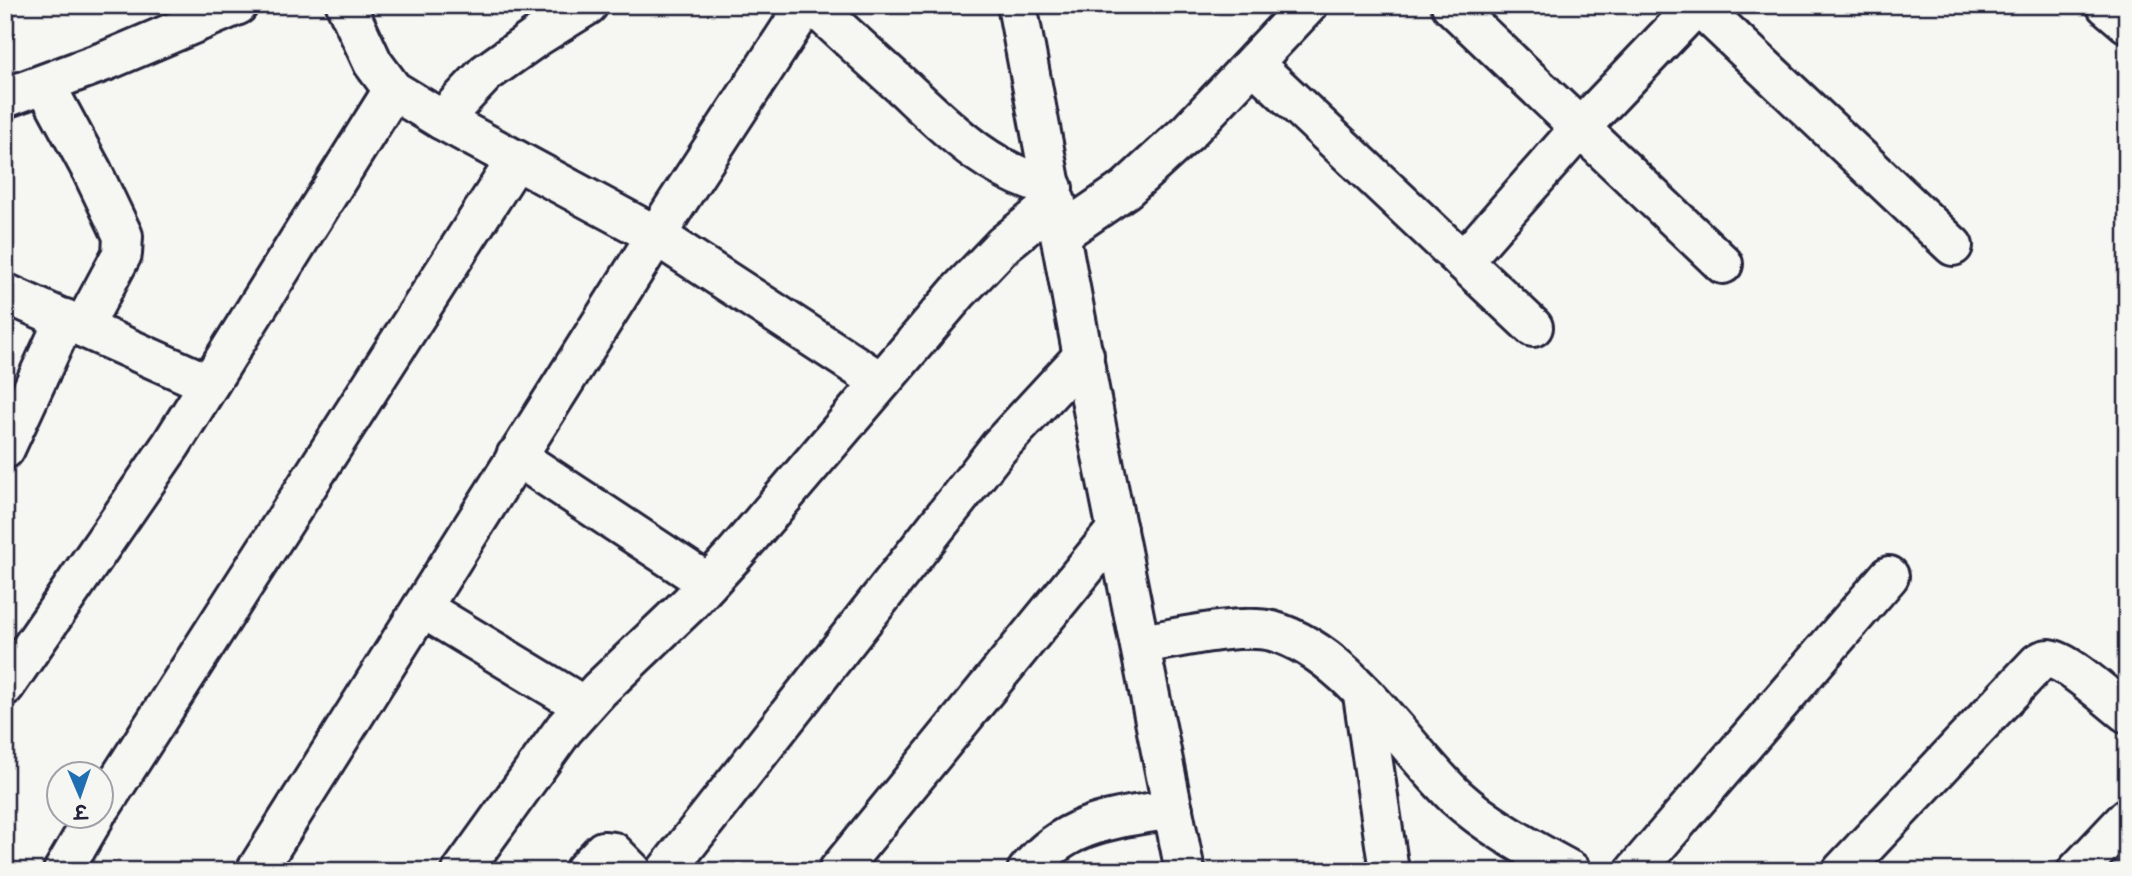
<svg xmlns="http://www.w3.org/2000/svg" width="2132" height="876" font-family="Itim,'Playpen Sans Deva',sans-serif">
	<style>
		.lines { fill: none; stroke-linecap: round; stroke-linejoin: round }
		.minor-casing { stroke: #22223b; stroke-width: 44 }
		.minor { stroke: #f6f6f2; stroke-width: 38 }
	</style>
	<rect width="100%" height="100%" fill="#f6f6f2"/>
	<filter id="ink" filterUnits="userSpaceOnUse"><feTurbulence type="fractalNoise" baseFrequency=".0143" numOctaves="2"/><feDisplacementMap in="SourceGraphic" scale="14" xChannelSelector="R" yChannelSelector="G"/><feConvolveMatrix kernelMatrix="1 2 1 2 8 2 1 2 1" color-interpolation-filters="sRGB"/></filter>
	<g filter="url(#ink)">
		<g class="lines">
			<defs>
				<g id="minor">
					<polyline points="346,5 373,63 393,90 442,120 657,236 881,382"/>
					<path d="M813,5c30,28 61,56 91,83 47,44 85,83 149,100"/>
					<polyline points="1017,5 1097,431 1185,871"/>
					<polyline points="1451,5 1723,264"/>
					<polyline points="1698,5 1953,246"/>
					<polyline points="2106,5 2127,23"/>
					<polyline points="1254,64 1533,327"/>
					<polyline points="45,84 92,171 123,236 122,254 83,327"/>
					<polyline points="5,98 108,60 238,5"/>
					<polyline points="442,120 486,73 538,36 588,5"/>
					<polyline points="1062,233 1126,189 1188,132 1308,5"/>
					<polyline points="1463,261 1580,128 1697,5"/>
					<polyline points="5,293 209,384"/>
					<polyline points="5,449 65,319"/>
					<polyline points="516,456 708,583"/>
					<polyline points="422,608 584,706"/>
					<path d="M1140,644c35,-5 99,-21 132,-13 76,21 129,113 183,165 34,31 76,53 116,75"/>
					<polyline points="5,686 171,445 393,90"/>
					<polyline points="1363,695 1389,871"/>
					<polyline points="102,806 516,160"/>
					<polyline points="63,871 95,816"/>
					<polyline points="256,871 673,209 806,5"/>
					<polyline points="462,871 564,729 599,690 689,604 734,555 959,291 1004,244 1056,202"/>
					<polyline points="584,871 603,851 613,852 632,871"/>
					<polyline points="666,871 999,447 1084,355"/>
					<polyline points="838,871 1117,529"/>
					<path d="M1027,871c40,-50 87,-52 146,-62"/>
					<polyline points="1635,871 1889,576"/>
					<path d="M1842,871l196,-208c3,-2 8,-4 11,-4 18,1 62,42 78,54"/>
					<polyline points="2077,871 2127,818"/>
				</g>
			</defs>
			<use href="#minor" class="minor-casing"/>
			<use href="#minor" class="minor"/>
		</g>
	</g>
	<rect width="2132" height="876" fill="none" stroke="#f6f6f2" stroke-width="28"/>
	<rect x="14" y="14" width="2104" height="848" fill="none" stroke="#22223b" stroke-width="2.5" filter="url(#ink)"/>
	<g transform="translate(80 795) rotate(178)"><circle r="33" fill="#f6f6f2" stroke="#a1a1a9" stroke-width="2"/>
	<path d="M0-5L12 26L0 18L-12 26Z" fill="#1f6fb2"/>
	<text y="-10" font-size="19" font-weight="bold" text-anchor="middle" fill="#22223b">उ</text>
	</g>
</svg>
